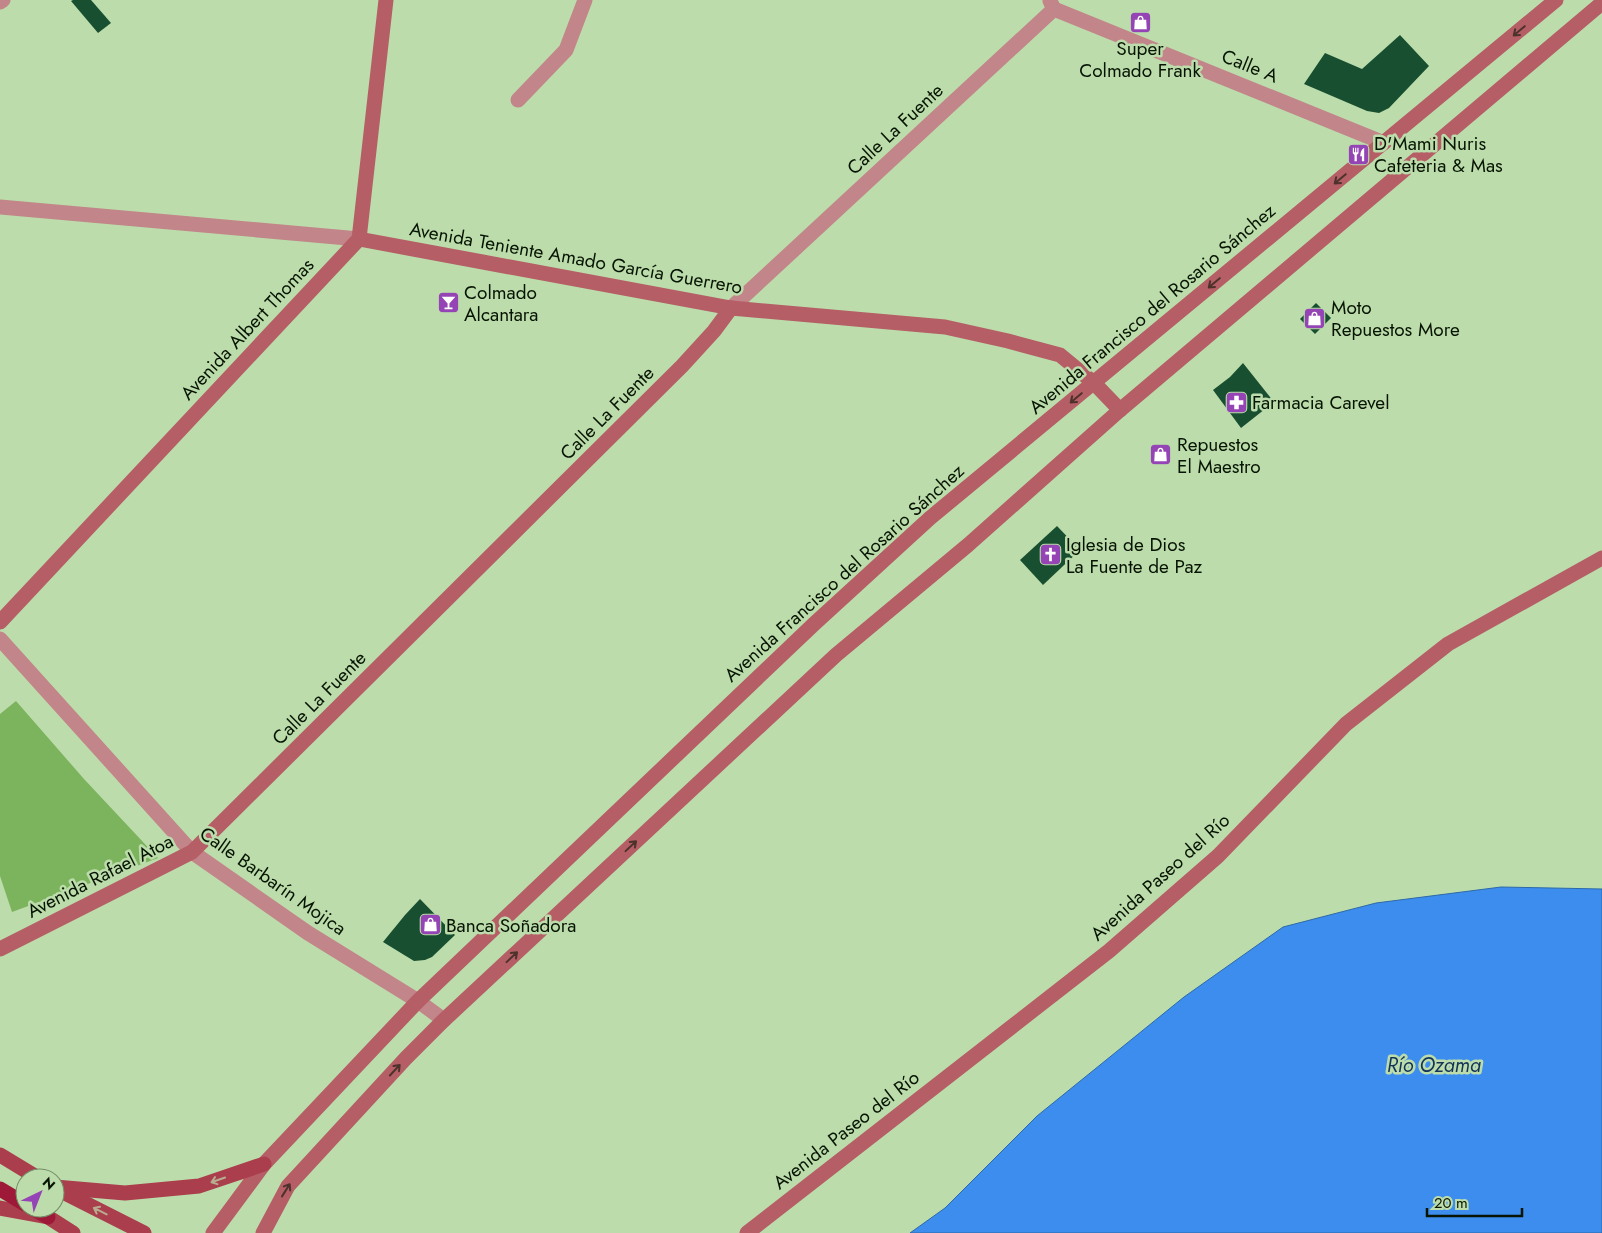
<svg xmlns="http://www.w3.org/2000/svg" width="1602" height="1233" font-family="Jost,sans-serif">
	<style>
		.green { fill: #7cb35d }
		.water { fill: #3d8def; stroke: #2d69a8 }
		.building { fill: #194f31 }
		.lines { fill: none; stroke-linecap: round; stroke-linejoin: round }
		.lane { stroke: #c28589; stroke-width: 15 }
		.street { stroke: #c28589; stroke-width: 15 }
		.secondary { stroke: #b55e66; stroke-width: 15 }
		.primary { stroke: #aa3e4d; stroke-width: 15 }
		.highway { stroke: #9e1937; stroke-width: 15 }
		.oneway { stroke: #4d322b }
		.oneway2 { stroke: #b7ad8f }
		.labels { text-anchor: middle; dominant-baseline: central; stroke-width: 5; stroke-linejoin: round; paint-order: stroke }
		.poi-label { font-size: 19px; fill: #081403; stroke: #bcddab; text-anchor: start }
		.street-label { font-size: 19px; fill: #081403; stroke: #bcddab }
		.water-label { font-size: 20px; font-style: italic; fill: #133359; stroke: #bcddab }
	</style>
	<rect width="100%" height="100%" fill="#bcddab"/>
	<polygon class="green" points="16,701 84,779 158,858 12,912 0,876 0,714"/>
	<polygon class="water" points="1501,887 1602,889 1602,1233 910,1233 945,1208 1037,1116 1184,997 1283,927 1376,903"/>
	<g class="building">
		<polygon points="73,0 91,0 111,23 98,33 71,1"/>
		<polygon points="1400,35 1429,66 1389,108 1379,113 1367,111 1304,84 1325,53 1362,69"/>
		<polygon points="1316,303 1331,318 1315,334 1300,319"/>
		<polygon points="1243,363 1274,402 1241,428 1213,390 1230,377"/>
		<polygon points="1057,526 1080,550 1043,585 1020,560"/>
		<polygon points="420,899 455,935 432,957 425,960 414,961 383,942 405,915"/>
	</g>
	<g class="lines">
		<polyline class="lane" points="518,100 566,50 585,0"/>
		<g class="street">
			<polyline points="1050,1 1054,9 1384,143"/>
			<polyline points="0,2 3,0"/>
			<polyline points="0,207 359,239"/>
			<polyline points="731,308 1054,9"/>
			<polyline points="0,639 192,852 308,933 418,1001 444,1020"/>
		</g>
		<g class="secondary">
			<polyline points="359,239 731,308 945,327 1008,341 1060,355 1094,383 1120,410"/>
			<polyline points="0,622 359,239 386,0"/>
			<polyline points="0,949 192,852 682,366 714,331 731,308"/>
			<polyline points="213,1233 264,1164 418,1001 814,624 930,518 1556,0"/>
			<polyline points="263,1233 288,1186 406,1058 444,1020 836,655 968,545 1120,410 1602,3"/>
			<polyline points="747,1233 1109,951 1218,856 1346,724 1448,644 1602,558"/>
		</g>
		<g class="primary">
			<polyline points="0,1155 38,1178"/>
			<polyline points="55,1187 125,1193 199,1186 264,1164"/>
			<polyline points="61,1191 144,1233"/>
			<polyline points="0,1208 48,1217 73,1233"/>
		</g>
		<g class="highway">
			<polyline points="0,1189 25,1204"/>
			<polyline points="32,1208 48,1217"/>
		</g>
	</g>
	<defs><path id="oneway-shaft" d="M-6 0H5M1.5-3L5.5 0L1.5 3" fill="none" stroke-width="1.6" stroke-linecap="round" stroke-linejoin="round" transform="scale(1.25)"/></defs>
	<g class="oneway">
		<use href="#oneway-shaft" transform="translate(1519 31) rotate(140)"/>
		<use href="#oneway-shaft" transform="translate(1340 179) rotate(140)"/>
		<use href="#oneway-shaft" transform="translate(1214 283) rotate(140)"/>
		<use href="#oneway-shaft" transform="translate(1076 398) rotate(140)"/>
		<use href="#oneway-shaft" transform="translate(631 846) rotate(-43)"/>
		<use href="#oneway-shaft" transform="translate(512 957) rotate(-43)"/>
		<use href="#oneway-shaft" transform="translate(395 1070) rotate(-47)"/>
		<use href="#oneway-shaft" transform="translate(286 1190) rotate(-58)"/>
	</g>
	<g class="oneway2">
		<use href="#oneway-shaft" transform="translate(218 1180) rotate(161)"/>
		<use href="#oneway-shaft" transform="translate(100 1211) rotate(-153)"/>
	</g>
	<defs>
		<symbol id="shop-square" viewBox="-11 -11 22 22"><rect x="-9" y="-9" width="18" height="18" rx="4" fill="#9444b4" stroke="#bcddab"/><path d="M-5-2.5h2.3a2.7 3.5 0 0 1 5.4 0H5L5.5 6h-11ZM-1.5-2.5h3a1.5 2.3 0 0 0-3 0Z" fill="#fff"/></symbol>
		<symbol id="restaurant-square" viewBox="-11 -11 22 22"><rect x="-9" y="-9" width="18" height="18" rx="4" fill="#9444b4" stroke="#bcddab"/><path d="M-5-6h1v4h1v-4h1v4h1v-4h1v5L-1.5 .5V6h-2V.5L-5-1ZM5-6V6H3V1.5H1.5Q1.5-4 5-6Z" fill="#fff"/></symbol>
		<symbol id="bar-square" viewBox="-11 -11 22 22"><rect x="-9" y="-9" width="18" height="18" rx="4" fill="#9444b4" stroke="#bcddab"/><path d="M-6-5H6L.8 .8V4.5H3.5V6h-7V4.5H-.8V.8Z" fill="#fff"/></symbol>
		<symbol id="pharmacy-square" viewBox="-11 -11 22 22"><rect x="-9" y="-9" width="18" height="18" rx="4" fill="#9444b4" stroke="#bcddab"/><path d="M-2-6h4v4h4v4h-4v4h-4v-4h-4v-4h4Z" fill="#fff"/></symbol>
		<symbol id="church-square" viewBox="-11 -11 22 22"><rect x="-9" y="-9" width="18" height="18" rx="4" fill="#9444b4" stroke="#bcddab"/><path d="M-1.2-6h2.4v3.5h3.3v2.4h-3.3V6h-2.4V-.1h-3.3v-2.4h3.3Z" fill="#fff"/></symbol>
	</defs>
	<g fill-rule="evenodd">
		<use href="#shop-square" x="1128" y="10" width="25" height="25"/>
		<use href="#restaurant-square" x="1346" y="142" width="25" height="25"/>
		<use href="#bar-square" x="436" y="290" width="25" height="25"/>
		<use href="#shop-square" x="1302" y="306" width="25" height="25"/>
		<use href="#pharmacy-square" x="1224" y="390" width="25" height="25"/>
		<use href="#shop-square" x="1148" y="442" width="25" height="25"/>
		<use href="#church-square" x="1038" y="542" width="25" height="25"/>
		<use href="#shop-square" x="418" y="912" width="25" height="25"/>
	</g>
	<g class="labels">
		<g class="poi-label">
			<text x="1140" y="48" text-anchor="middle">Super<tspan x="1140" dy="22">Colmado Frank</tspan></text>
			<text x="1374" y="143">D'Mami Nuris<tspan x="1374" dy="22">Cafeteria &amp; Mas</tspan></text>
			<text x="464" y="292">Colmado<tspan x="464" dy="22">Alcantara</tspan></text>
			<text x="1331" y="307">Moto<tspan x="1331" dy="22">Repuestos More</tspan></text>
			<text x="1252" y="402">Farmacia Carevel</text>
			<text x="1177" y="444">Repuestos<tspan x="1177" dy="22">El Maestro</tspan></text>
			<text x="1066" y="544">Iglesia de Dios<tspan x="1066" dy="22">La Fuente de Paz</tspan></text>
			<text x="446" y="925">Banca Soñadora</text>
		</g>
		<g class="street-label">
			<text transform="translate(1250 66) rotate(22)">Calle A</text>
			<text transform="translate(895 129) rotate(-43)">Calle La Fuente</text>
			<text transform="translate(576 258) rotate(10)">Avenida Teniente Amado García Guerrero</text>
			<text transform="translate(1152 309) rotate(-40)">Avenida Francisco del Rosario Sánchez</text>
			<text transform="translate(247 329) rotate(-47)">Avenida Albert Thomas</text>
			<text transform="translate(607 413) rotate(-45)">Calle La Fuente</text>
			<text transform="translate(844 573) rotate(-42)">Avenida Francisco del Rosario Sánchez</text>
			<text transform="translate(319 698) rotate(-45)">Calle La Fuente</text>
			<text transform="translate(100 876) rotate(-27)">Avenida Rafael Atoa</text>
			<text transform="translate(1160 877) rotate(-42)">Avenida Paseo del Río</text>
			<text transform="translate(273 881) rotate(35)">Calle Barbarín Mojica</text>
			<text transform="translate(846 1130) rotate(-38)">Avenida Paseo del Río</text>
		</g>
		<g class="water-label">
			<text x="1434" y="1065">Río Ozama</text>
		</g>
	</g>
	<g transform="translate(40 1193) rotate(43)"><circle r="24" fill="#bcddab" stroke="#748d68"/>
	<path d="M0-4L9 19L0 12L-9 19Z" fill="#9444b4"/>
	<text y="-8" font-size="14" font-weight="bold" text-anchor="middle" fill="#081403">N</text>
	</g>
	<path d="M1427 1208v8h95v-8" fill="none" stroke="#081403" stroke-width="2.5"/>
	<text x="1434" y="1208" font-size="15" fill="#081403" stroke="#bcddab" stroke-width="4" paint-order="stroke">20 m</text>
</svg>
